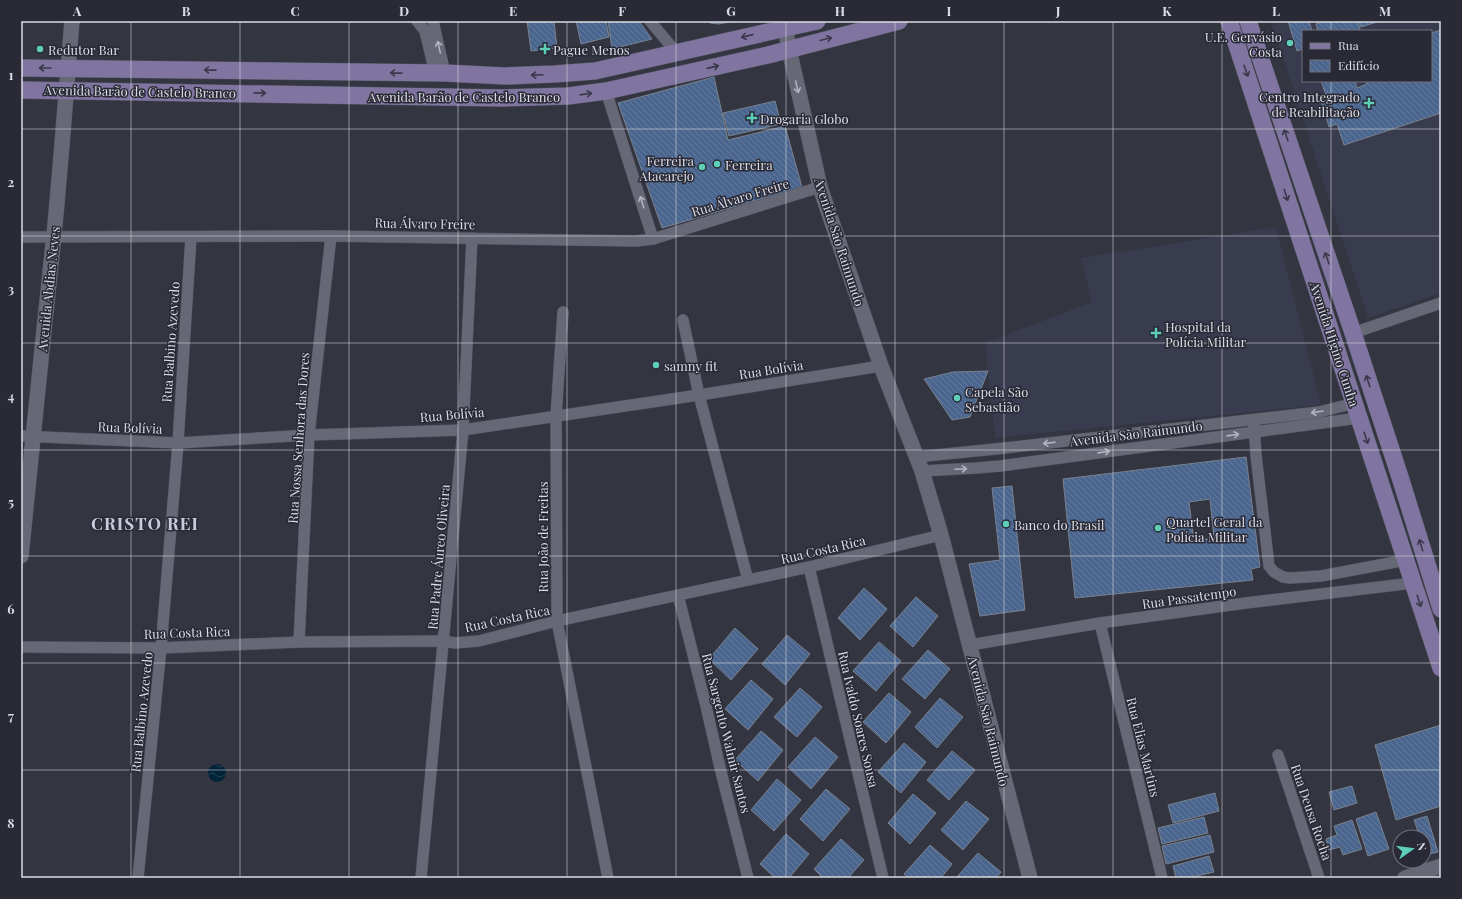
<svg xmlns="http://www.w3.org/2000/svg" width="1462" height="899" font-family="'Playfair Display',serif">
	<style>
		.built { fill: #393b4e; fill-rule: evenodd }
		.water { fill: url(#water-waves) }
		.building { fill: url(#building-back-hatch); stroke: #78818d; fill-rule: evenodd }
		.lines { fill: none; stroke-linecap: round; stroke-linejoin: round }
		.street-casing { stroke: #50525c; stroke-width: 12 }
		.secondary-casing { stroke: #50525c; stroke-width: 16 }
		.primary-casing { stroke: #50525c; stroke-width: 18 }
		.street { stroke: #666876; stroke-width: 11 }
		.secondary { stroke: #666876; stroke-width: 15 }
		.primary { stroke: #8075a1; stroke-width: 17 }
		.oneway { stroke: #3a394b }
		.oneway2 { stroke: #b2b3be }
		.grid { fill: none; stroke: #dbdce4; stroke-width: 1; stroke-opacity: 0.55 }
		.poi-dot { fill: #5eceb8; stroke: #292a36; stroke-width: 1.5 }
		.labels { text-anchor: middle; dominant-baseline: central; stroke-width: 3; stroke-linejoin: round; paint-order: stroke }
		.poi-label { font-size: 13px; fill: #dbdce4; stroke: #292a36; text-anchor: start }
		.street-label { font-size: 13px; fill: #dbdce4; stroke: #292a36 }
		.district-label { font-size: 17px; font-weight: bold; letter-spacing: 1px; fill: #c8cbdb; stroke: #292a36 }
		.neatline { fill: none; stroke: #dbdce4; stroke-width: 1.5 }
		.grid-label { font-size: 13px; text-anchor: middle; font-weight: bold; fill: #dbdce4 }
	</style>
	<defs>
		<pattern id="water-waves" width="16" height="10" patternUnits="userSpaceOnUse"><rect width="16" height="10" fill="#002338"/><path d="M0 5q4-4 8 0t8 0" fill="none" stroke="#254255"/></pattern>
		<pattern id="building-back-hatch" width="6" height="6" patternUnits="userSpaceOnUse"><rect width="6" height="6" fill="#4b668e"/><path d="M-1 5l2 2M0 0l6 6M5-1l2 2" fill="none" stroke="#647b9e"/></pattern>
	</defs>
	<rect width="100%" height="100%" fill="#333541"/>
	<g class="built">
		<path d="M1271,21h170v272l-73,25zM1303,31h128v50h-128z"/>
		<polygon points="1276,227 1321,405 995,438 985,343 1092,302 1081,258"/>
	</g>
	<circle class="water" cx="217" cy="773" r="9"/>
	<g class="building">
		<polygon points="527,21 554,21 557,48 531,51"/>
		<polygon points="576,21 606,21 609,37 581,44"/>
		<polygon points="608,21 639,21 652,39 612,49"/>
		<polygon points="710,21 735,21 719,24 710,23"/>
		<polygon points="1288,21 1309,21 1312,31 1303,31 1303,49 1297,51"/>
		<polygon points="1326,21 1358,21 1360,29 1355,31 1318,31 1316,24"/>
		<polygon points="1359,21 1380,21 1361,27"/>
		<polygon points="1441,30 1441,113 1344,145 1337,124 1329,127 1320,97 1326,95 1321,81 1355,81 1357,88 1367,84 1365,81 1431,81 1431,33"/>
		<polygon points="714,77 728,140 785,126 802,187 662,228 618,103"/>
		<polygon points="775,101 781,124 729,136 723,113"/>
		<polygon points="988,371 970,417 952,420 924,379 953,372"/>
		<path d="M1246,457l14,110 -9,2 2,11 -178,18 -12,-119zM1210,499l4,39 -20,3 -5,-39z"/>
		<polygon points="1012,486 1025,610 980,616 969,564 1000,560 992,488"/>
		<polygon points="864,588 887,609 860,640 838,618"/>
		<polygon points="916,597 938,616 913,647 890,626"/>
		<polygon points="735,628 758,649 731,680 709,659"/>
		<polygon points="787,635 810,654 785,685 762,664"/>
		<polygon points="879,642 901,661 876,691 853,671"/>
		<polygon points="928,650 950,669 925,699 902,679"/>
		<polygon points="751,680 773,699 748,730 725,709"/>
		<polygon points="800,688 822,707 797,737 774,717"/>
		<polygon points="889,693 911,712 886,743 863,722"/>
		<polygon points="940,698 963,717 937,748 915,727"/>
		<polygon points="1441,725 1441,806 1396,820 1375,745"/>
		<polygon points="761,731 783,750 758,781 735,760"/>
		<polygon points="815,737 838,757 811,789 788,767"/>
		<polygon points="904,743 926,762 901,793 878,772"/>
		<polygon points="952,751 975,770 949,800 927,780"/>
		<polygon points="777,779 801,800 774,831 751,810"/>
		<polygon points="1352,786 1357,803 1334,810 1329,792"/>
		<polygon points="826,789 850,809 823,841 800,819"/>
		<polygon points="1215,793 1219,811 1173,823 1168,805"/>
		<polygon points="913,794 936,813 910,844 888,823"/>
		<polygon points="966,801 989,819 963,850 941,830"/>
		<polygon points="1376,812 1389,849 1368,856 1356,819"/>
		<polygon points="1427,816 1438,852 1425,855 1424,837 1420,837 1414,820"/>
		<polygon points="1204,817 1208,833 1162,844 1158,828"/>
		<polygon points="1352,820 1362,849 1343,855 1340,847 1329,850 1326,839 1337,835 1334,826"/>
		<polygon points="786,834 809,854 789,878 775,878 760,864"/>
		<polygon points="1210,835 1214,852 1166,864 1162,846"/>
		<polygon points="841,839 864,860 848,878 823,878 814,869"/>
		<polygon points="930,845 952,864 941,878 908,878 904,874"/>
		<polygon points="978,853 1001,872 996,878 956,878"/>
		<polygon points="1209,856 1214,872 1188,878 1176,878 1173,866"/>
	</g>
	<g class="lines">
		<defs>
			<g id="street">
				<polyline points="417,21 425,31 435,73"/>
				<polyline points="433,21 445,73"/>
				<polyline points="650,21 676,52"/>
				<polyline points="606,91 653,239"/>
				<polyline points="21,237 331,236 636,241 653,239 820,187"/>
				<polyline points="563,312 556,416 557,621 608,878"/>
				<polyline points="683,320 699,395 748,580"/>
				<polyline points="1353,333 1441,303"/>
				<polyline points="1254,424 1256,455 1269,566 1274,572 1283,577 1290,578 1321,576 1406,560"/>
				<polyline points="21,436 178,443 309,435 463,430 699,395 881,366"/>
				<polyline points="916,457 1005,448 1319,412 1355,403"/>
				<polyline points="922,471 977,468 1000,466 1359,418"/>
				<polyline points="809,567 883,878"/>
				<polyline points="678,595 706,706 721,772 748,878"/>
				<polyline points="1100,623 1162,878"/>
				<polyline points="299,642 309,435 331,236"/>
				<polyline points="970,645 1100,623 1246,603 1413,583"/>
				<polyline points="21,647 161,648 299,642 444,641 455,643 479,641 557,621 809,567 941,535"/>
				<polyline points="1278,755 1319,878"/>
				<polyline points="138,878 161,648 178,443 191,237"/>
				<polyline points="421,878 463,430 472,238"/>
			</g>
			<g id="secondary">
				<polyline points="784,21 789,49 820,187 881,366 922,471 941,535 1030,878"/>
				<path d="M21,556c10,-107 22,-214 33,-321 7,-72 12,-143 18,-214"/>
				<polyline points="1405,878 1441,866"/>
			</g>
			<g id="primary">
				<polyline points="1229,21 1441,668"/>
				<polyline points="1248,21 1353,333 1400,477 1441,609"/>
				<polyline points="21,68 445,73 505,76 554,74 595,71 817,21"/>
				<polyline points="21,90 502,98 568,96 606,91 768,55 899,21"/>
			</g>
		</defs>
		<use href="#street" class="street-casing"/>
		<use href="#secondary" class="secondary-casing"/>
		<use href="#primary" class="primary-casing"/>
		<use href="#street" class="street"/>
		<use href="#secondary" class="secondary"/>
		<use href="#primary" class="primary"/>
	</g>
	<defs><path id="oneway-shaft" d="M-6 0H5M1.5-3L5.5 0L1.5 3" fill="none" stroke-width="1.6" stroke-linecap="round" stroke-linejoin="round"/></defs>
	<g class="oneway">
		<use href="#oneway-shaft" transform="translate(747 36) rotate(167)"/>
		<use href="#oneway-shaft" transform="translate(826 39) rotate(-14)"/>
		<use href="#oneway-shaft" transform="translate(713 67) rotate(-13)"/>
		<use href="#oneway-shaft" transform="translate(45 68) rotate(-180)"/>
		<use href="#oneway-shaft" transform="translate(210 70) rotate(-179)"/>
		<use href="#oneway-shaft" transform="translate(1246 71) rotate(71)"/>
		<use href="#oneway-shaft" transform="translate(396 73) rotate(-179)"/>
		<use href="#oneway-shaft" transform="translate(537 75) rotate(178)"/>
		<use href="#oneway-shaft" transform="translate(260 93) rotate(1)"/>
		<use href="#oneway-shaft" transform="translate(586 94) rotate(-8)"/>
		<use href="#oneway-shaft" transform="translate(1286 135) rotate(-109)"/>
		<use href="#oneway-shaft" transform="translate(1286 195) rotate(72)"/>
		<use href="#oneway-shaft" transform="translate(1327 258) rotate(-109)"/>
		<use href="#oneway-shaft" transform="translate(1368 381) rotate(-108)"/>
		<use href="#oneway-shaft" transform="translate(1366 438) rotate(72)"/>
		<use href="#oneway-shaft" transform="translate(1421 545) rotate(-107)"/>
		<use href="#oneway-shaft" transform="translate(1419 601) rotate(72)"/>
	</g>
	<g class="oneway2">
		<use href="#oneway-shaft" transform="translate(439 47) rotate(-103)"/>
		<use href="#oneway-shaft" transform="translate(797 87) rotate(77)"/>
		<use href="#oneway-shaft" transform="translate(642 202) rotate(-108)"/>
		<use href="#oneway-shaft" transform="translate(1317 412) rotate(171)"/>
		<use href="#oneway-shaft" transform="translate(1233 435) rotate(-8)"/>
		<use href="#oneway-shaft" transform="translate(1049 443) rotate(173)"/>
		<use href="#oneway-shaft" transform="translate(1104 452) rotate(-8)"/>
		<use href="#oneway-shaft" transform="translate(961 469) rotate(-3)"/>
	</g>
	<path class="grid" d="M131,21v857M240,21v857M349,21v857M458,21v857M567,21v857M676,21v857M786,21v857M895,21v857M1004,21v857M1113,21v857M1222,21v857M1331,21v10M1331,81v797M21,129h1420M21,236h1420M21,343h1420M21,450h1420M21,556h1420M21,663h1420M21,770h1420"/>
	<g class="poi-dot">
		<circle cx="1290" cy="43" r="4"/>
		<circle cx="40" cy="49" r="4"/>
		<path d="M543 43h4v4h4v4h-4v4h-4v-4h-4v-4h4z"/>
		<path d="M1367 97h4v4h4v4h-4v4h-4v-4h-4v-4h4z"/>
		<path d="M750 112h4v4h4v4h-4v4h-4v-4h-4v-4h4z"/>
		<circle cx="717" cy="164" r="4"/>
		<circle cx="702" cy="167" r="4"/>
		<path d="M1154 327h4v4h4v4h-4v4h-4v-4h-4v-4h4z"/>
		<circle cx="656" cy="365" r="4"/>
		<circle cx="957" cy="398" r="4"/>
		<circle cx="1006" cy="524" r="4"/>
		<circle cx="1158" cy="528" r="4"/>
	</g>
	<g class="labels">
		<g class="poi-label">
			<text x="1282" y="36" text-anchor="end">U.E. Gervásio<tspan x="1282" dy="15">Costa</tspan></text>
			<text x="48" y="49">Redutor Bar</text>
			<text x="553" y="49">Pague Menos</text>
			<text x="1360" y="96" text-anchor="end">Centro Integrado<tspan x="1360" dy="15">de Reabilitação</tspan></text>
			<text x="760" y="118">Drogaria Globo</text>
			<text x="694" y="160" text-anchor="end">Ferreira<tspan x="694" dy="15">Atacarejo</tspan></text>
			<text x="725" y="164">Ferreira</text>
			<text x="1165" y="326">Hospital da<tspan x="1165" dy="15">Polícia Militar</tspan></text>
			<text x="664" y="365">samny fit</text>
			<text x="965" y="391">Capela São<tspan x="965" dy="15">Sebastião</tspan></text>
			<text x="1166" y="521">Quartel Geral da<tspan x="1166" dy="15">Polícia Militar</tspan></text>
			<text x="1014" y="524">Banco do Brasil</text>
		</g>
		<g class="street-label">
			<text transform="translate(140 91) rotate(1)">Avenida Barão de Castelo Branco</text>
			<text x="464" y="96">Avenida Barão de Castelo Branco</text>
			<text transform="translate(740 197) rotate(-17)">Rua Álvaro Freire</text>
			<text transform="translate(425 223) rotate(1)">Rua Álvaro Freire</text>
			<text transform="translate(840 242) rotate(72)">Avenida São Raimundo</text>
			<text transform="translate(48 289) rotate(-84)">Avenida Abdias Neves</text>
			<text transform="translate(170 342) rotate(-86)">Rua Balbino Azevedo</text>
			<text transform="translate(1335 344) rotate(72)">Avenida Higino Cunha</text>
			<text transform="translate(771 369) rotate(-9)">Rua Bolívia</text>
			<text transform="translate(452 414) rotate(-5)">Rua Bolívia</text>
			<text transform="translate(130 427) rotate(2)">Rua Bolívia</text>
			<text transform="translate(1136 433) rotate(-7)">Avenida São Raimundo</text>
			<text transform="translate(298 438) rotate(-86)">Rua Nossa Senhora das Dores</text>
			<text transform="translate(542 537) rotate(-90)">Rua João de Freitas</text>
			<text transform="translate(823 549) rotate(-13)">Rua Costa Rica</text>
			<text transform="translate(438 557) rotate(-85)">Rua Padre Áureo Oliveira</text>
			<text transform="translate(1189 597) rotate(-8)">Rua Passatempo</text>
			<text transform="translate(507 618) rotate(-12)">Rua Costa Rica</text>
			<text transform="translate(187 632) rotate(-2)">Rua Costa Rica</text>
			<text transform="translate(141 712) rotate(-84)">Rua Balbino Azevedo</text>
			<text transform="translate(859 719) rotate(77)">Rua Ivaldo Soares Sousa</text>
			<text transform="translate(989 721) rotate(76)">Avenida São Raimundo</text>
			<text transform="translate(727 733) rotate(76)">Rua Sargento Walmir Santos</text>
			<text transform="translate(1144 747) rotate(76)">Rua Elias Martins</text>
			<text transform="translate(1312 812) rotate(71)">Rua Deusa Rocha</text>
		</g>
		<g class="district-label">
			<text x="145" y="523">CRISTO REI</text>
		</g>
	</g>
	<rect width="1462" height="899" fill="none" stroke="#292a36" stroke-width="44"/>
	<rect x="1302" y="30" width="130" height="52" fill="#292a36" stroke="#70717c"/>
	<rect x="1310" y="43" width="20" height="6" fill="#8075a1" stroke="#70717c"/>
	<text x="1338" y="50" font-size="12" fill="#dbdce4">Rua</text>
	<rect x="1310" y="60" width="20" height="12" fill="url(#building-back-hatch)" stroke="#70717c"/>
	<text x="1338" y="70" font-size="12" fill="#dbdce4">Edifício</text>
	<g transform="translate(1412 849) rotate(76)"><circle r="19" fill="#292a36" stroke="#70717c"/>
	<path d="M0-3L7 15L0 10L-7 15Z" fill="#5eceb8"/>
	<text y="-6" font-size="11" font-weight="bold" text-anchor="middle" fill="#dbdce4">N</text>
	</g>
	<rect x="22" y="22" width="1418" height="855" class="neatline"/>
	<g class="grid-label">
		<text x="77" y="16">A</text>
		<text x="186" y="16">B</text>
		<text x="295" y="16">C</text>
		<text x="404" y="16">D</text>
		<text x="513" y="16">E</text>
		<text x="622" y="16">F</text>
		<text x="731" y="16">G</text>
		<text x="840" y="16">H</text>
		<text x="949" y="16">I</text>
		<text x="1058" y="16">J</text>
		<text x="1167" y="16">K</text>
		<text x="1276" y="16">L</text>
		<text x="1385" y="16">M</text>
		<text x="11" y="80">1</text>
		<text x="11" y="187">2</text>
		<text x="11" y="294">3</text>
		<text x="11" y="401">4</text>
		<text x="11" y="507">5</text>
		<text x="11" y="614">6</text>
		<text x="11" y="721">7</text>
		<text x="11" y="828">8</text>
	</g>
</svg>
